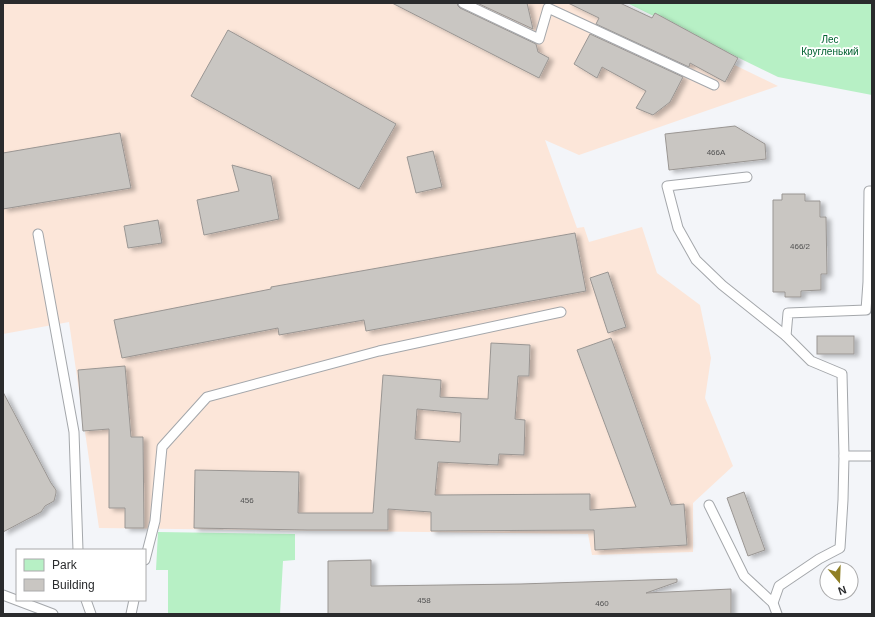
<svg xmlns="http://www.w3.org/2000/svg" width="875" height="617" font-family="Helvetica,sans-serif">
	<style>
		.commercial { fill: #fce6d9 }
		.green { fill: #b7f0c5 }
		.building { fill: #c9c6c2; stroke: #9a9693; fill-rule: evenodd; filter: url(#shadow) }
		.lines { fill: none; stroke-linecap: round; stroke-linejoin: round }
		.service-casing { stroke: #a4a7ab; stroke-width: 11 }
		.service { stroke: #fff; stroke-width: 9 }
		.labels { text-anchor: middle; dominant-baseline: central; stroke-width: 3.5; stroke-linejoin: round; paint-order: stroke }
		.number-label { font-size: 8px; fill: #525252 }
		.park-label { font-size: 10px; fill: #016230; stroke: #fff }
	</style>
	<defs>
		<filter id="shadow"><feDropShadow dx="4.5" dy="2.5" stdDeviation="2" flood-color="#0004"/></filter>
	</defs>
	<rect width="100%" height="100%" fill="#f3f5f9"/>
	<polygon class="commercial" points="3,3 607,3 778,86 579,155 545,140 577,228 584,227 589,242 642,227 657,273 700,305 711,358 705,398 733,466 693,503 693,552 592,555 588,534 99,528 69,322 3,334"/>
	<g class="green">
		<polygon points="627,3 872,3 872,95 778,77"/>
		<polygon points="158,532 295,534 295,560 283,561 280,614 168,614 168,570 156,570"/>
	</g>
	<g class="building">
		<polygon points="392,3 457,3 458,6 460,8 536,44 538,52 549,58 539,78"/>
		<polygon points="477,3 527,3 533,29"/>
		<polygon points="568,3 620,3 652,18 655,13 738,58 725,82 690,63 689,67 596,24 599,18"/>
		<polygon points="228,30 396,124 359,189 191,96"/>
		<polygon points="590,34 683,77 670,102 653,115 636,108 646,91 602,67 597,78 574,64"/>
		<polygon points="735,126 765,144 766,159 669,170 665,134"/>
		<polygon points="120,133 131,188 3,209 3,153"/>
		<polygon points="433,151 442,187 416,193 407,157"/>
		<polygon points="232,165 271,176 279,219 204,235 197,200 239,191"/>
		<polygon points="782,194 805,194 805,201 820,201 820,217 826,217 827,274 821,274 821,290 801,291 801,297 785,297 785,292 773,292 773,200 782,200"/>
		<polygon points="158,220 162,243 128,248 124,226"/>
		<polygon points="575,233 586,291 366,331 364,320 279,335 278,328 122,358 114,320 271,289 271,287"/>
		<polygon points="608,272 626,327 608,333 590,278"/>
		<rect x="817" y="336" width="37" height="18"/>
		<path d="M611,338l60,167 13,-1 3,41 -92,5 -1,-20 -163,1v-19l-43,-3v21h-81l-113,-2 1,-58 104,2 -1,41h75l10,-138 58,5 -1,17 48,2 3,-56 39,2 -1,31h-11l-3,43 10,1 -1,35 -25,-1 -1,11 -60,-3 -3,33 155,-1v16l46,-3 -59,-157zM417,409l44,4 -1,29 -45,-3z"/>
		<polygon points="125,366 131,437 143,437 144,528 125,528 125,508 109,508 109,429 83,431 78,370"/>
		<polygon points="3,392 51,483 56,490 56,493 54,501 45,506 41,512 3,532"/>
		<polygon points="744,492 765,550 748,556 727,498"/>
		<polygon points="371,560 371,586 520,584 677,579 677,582 646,593 731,589 731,614 328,614 328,561"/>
	</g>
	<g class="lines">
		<defs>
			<g id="service">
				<polyline points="463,3 539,39 548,8 714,85"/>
				<polyline points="747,177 667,186 678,228 696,260 722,285 786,336 811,361 842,374 844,456 843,500 840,548 819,559 779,586 773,603 777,614"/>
				<polyline points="38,234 74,432 78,550"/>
				<polyline points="786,336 788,313 866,310 868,282 869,191 872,191"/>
				<polyline points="844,456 872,456"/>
				<polyline points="709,505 744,576 773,603"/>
				<polyline points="145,560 155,521 162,447 207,397 379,351 561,312"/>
				<polyline points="3,595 53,614"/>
				<polyline points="86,600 91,614"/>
				<polyline points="131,614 134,600"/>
			</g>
		</defs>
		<use href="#service" class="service-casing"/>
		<use href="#service" class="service"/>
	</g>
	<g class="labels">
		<g class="number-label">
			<text x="716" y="152">466А</text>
			<text x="800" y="246">466/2</text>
			<text x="247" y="500">456</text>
			<text x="424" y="600">458</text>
			<text x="602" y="603">460</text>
		</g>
		<g class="park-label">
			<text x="830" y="39">Лес<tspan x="830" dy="12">Кругленький</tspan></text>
		</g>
	</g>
	<rect width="875" height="617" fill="none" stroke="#2a2b2d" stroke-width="8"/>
	<rect x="16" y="549" width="130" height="52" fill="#ffffff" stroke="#aaaaab"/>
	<rect x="24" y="559" width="20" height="12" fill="#b7f0c5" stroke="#aaaaab"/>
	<text x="52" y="569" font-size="12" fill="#2a2b2d">Park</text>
	<rect x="24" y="579" width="20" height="12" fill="#c9c6c2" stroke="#aaaaab"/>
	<text x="52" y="589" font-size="12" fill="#2a2b2d">Building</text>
	<g transform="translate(839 581) rotate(161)"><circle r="19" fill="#ffffff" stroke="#aaaaab"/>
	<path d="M0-3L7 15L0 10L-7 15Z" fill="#8f7f26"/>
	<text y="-6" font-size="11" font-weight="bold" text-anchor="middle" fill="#2a2b2d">N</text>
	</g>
</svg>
